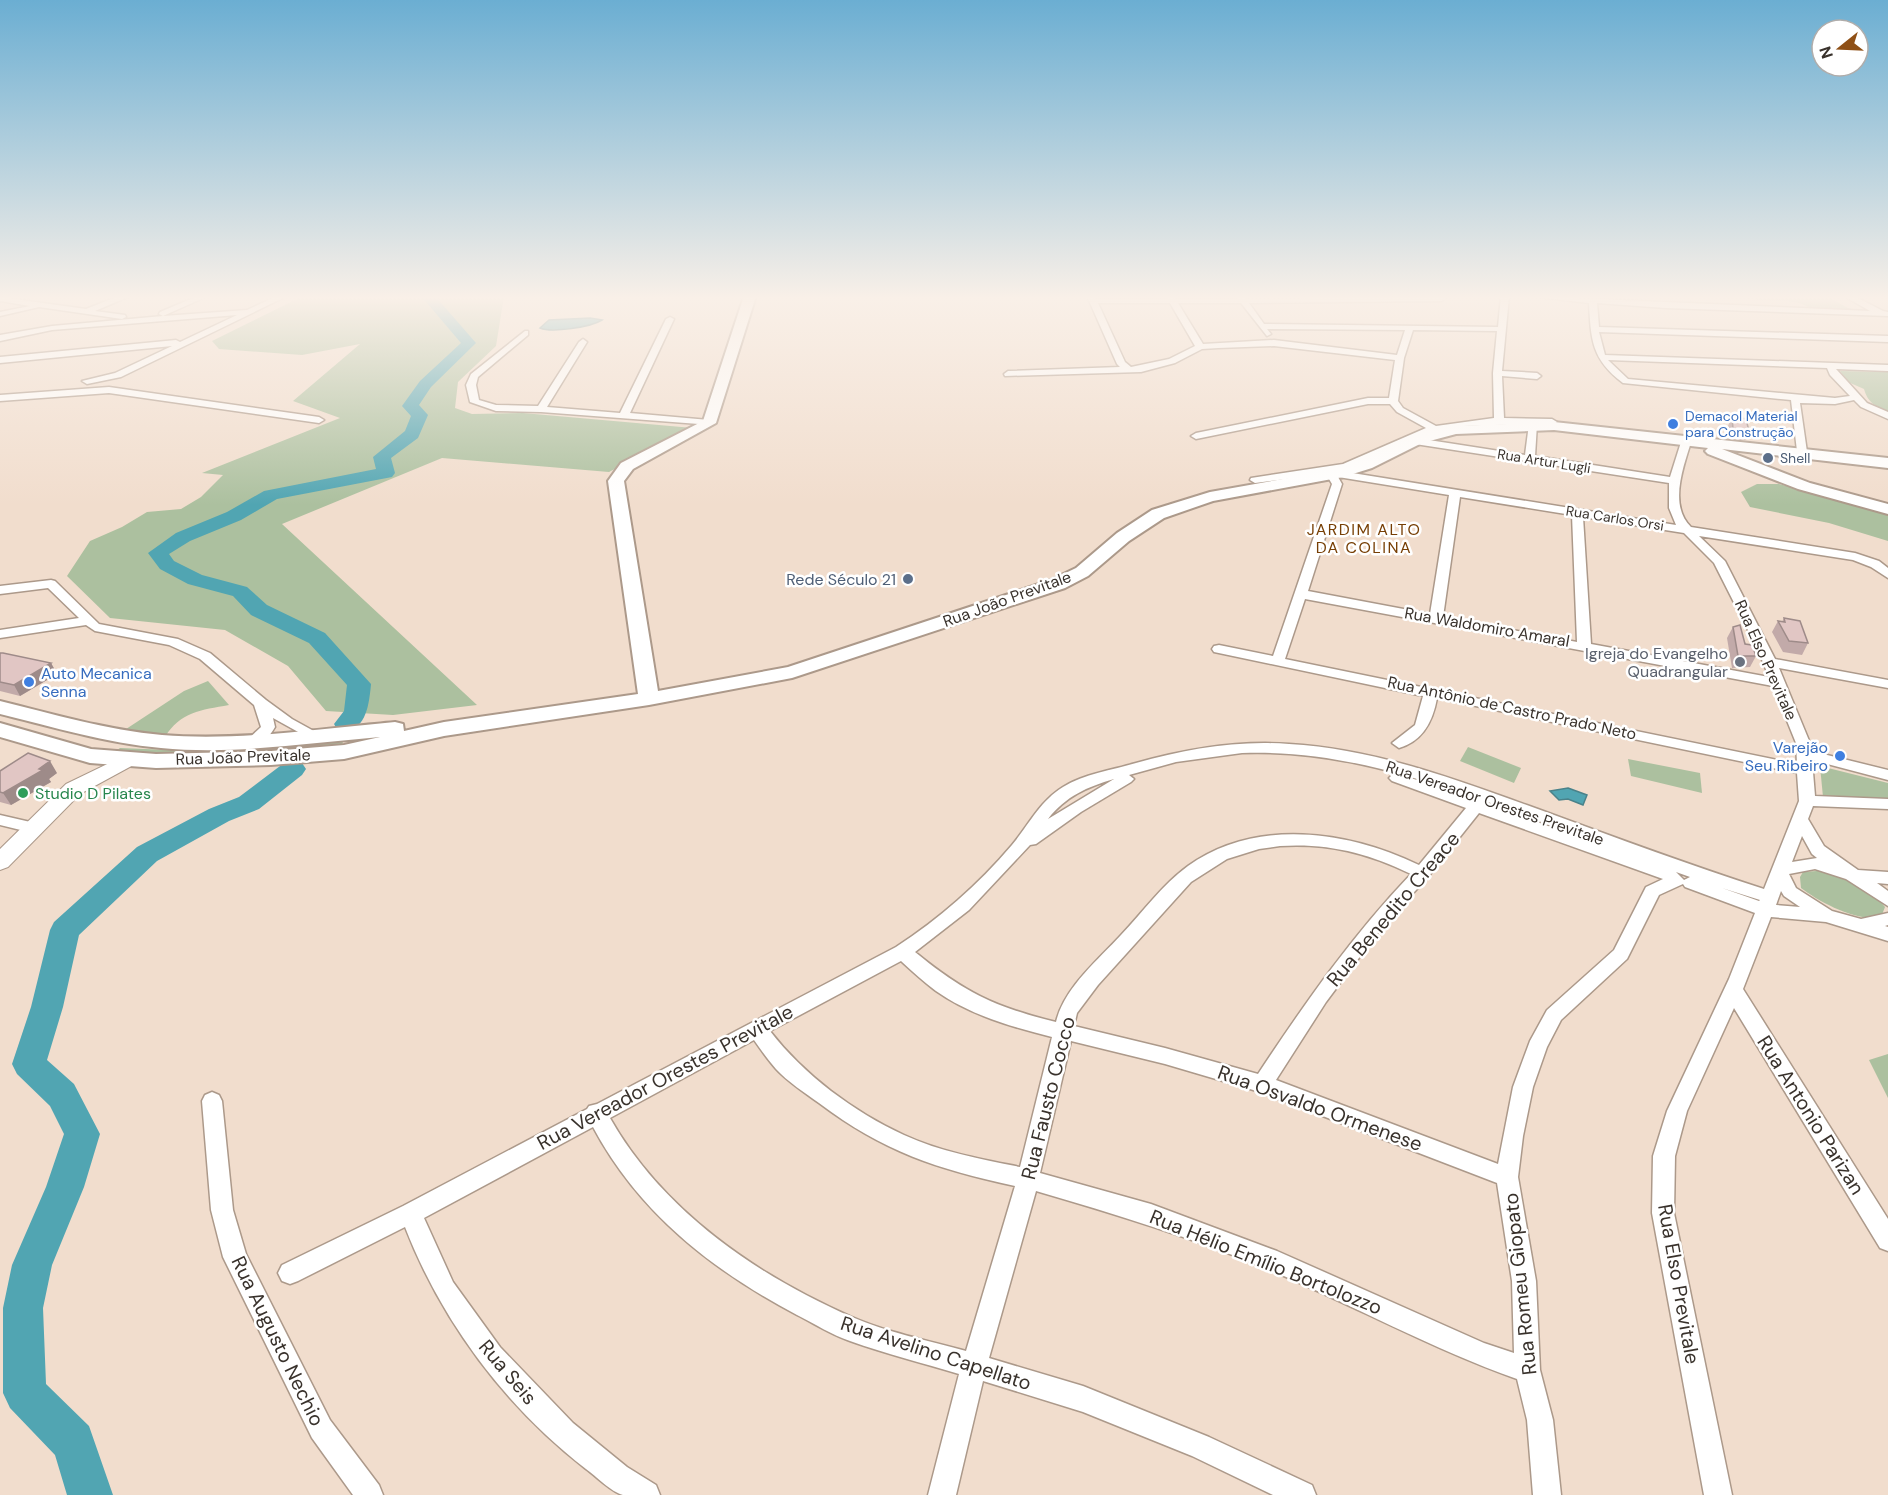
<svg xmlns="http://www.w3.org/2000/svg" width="1888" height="1495" font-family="'DM Sans',sans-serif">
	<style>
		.green { fill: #acc09f }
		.water { fill: #51a5b2; stroke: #4a828a; stroke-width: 1.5 }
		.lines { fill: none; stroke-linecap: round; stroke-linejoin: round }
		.river { fill: #51a5b2; fill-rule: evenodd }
		.minor-casing { stroke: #ac998a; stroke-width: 3 }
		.tertiary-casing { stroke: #ac998a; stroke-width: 2 }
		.secondary-casing { stroke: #ac998a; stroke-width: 4 }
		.minor { fill: #fff; fill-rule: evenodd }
		.tertiary { fill: #fff; fill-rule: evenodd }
		.secondary { fill: #fff; fill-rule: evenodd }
		.wall { fill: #c2aaa9 }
		.shaded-wall { fill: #9e8b89 }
		.building { fill: #e1c6c4; stroke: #9e8b89; stroke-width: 1.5 }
		.shop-dot { fill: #3f7fe0; stroke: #fff; stroke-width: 2 }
		.service-dot { fill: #5c6f8a; stroke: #fff; stroke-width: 2 }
		.worship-dot { fill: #6b7280; stroke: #fff; stroke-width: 2 }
		.leisure-dot { fill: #2e9e5b; stroke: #fff; stroke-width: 2 }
		.labels { text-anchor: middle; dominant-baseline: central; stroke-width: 5; stroke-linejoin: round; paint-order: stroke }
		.far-shop-label { font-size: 14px; fill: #366cbe; stroke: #fff; text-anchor: start }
		.far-service-label { font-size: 14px; fill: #4e5e75; stroke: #fff; text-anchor: start }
		.far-street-label { font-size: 14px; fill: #39322c; stroke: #fff }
		.far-quarter-label { font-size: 16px; letter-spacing: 1.5px; fill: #773f05; stroke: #fff }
		.service-label { font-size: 16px; fill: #4e5e75; stroke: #fff; text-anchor: end }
		.street-label { font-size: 16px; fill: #39322c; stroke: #fff }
		.worship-label { font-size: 16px; fill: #5b616d; stroke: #fff; text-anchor: end }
		.shop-label { font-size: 16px; fill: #366cbe; stroke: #fff; text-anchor: start }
		.leisure-label { font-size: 16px; fill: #27864d; stroke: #fff; text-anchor: start }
		.near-street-label { font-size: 20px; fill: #39322c; stroke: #fff }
	</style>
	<rect width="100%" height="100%" fill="#f1ddcd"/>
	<g class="green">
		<polygon points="303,296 504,296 496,346 458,382 455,408 472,414 523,413 693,428 609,472 442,458 282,524 477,705 393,715 326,711 288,666 225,630 110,618 67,576 90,541 122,527 147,512 181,509 201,497 223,475 202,473 340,418 293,401 360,344 302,355 219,349 212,341"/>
		<path d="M1741,296h92l-1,3 16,9 19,5 -119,-5 -5,-3 65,2c-19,-12 -47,-2 -67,-11z"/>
		<path d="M1840,371l48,1v39c-13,-5 -20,-8 -24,-22l-16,-7z"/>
		<polygon points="1757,484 1779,484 1888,513 1888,541 1829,523 1750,507 1741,492"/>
		<path d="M208,681l21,24c-28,5 -49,7 -64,32l-45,-4 64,-42z"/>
		<polygon points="343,740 342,748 224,755 112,754 120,748 195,751"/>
		<polygon points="1468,747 1521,768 1514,783 1460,761"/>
		<polygon points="1628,759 1700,773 1702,793 1631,776"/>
		<polygon points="1820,766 1888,783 1888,800 1823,797"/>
		<path d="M1830,870l49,30 6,7 -4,10c-22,6 -62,-15 -80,-29l-1,-11 3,-5z"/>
		<polygon points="1888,1054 1888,1098 1869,1060"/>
	</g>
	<g class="water">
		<path d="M590,318l12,2c-11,7 -50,13 -62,8l9,-8z"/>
		<polygon points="1568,788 1587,795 1583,805 1568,799 1559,800 1550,791"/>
	</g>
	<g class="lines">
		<g class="river">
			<path d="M421,296h14l41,47 -45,44 -12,18 9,10 -10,23 -27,20 4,15 -3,4 -115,22 -36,21 -51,21 -21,13 5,7 28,14 45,12 20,18 58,28 46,51c-2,21 -5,52 -34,45l-3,-5 10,-13 3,-26 -38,-42 -58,-28 -18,-19 -45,-12 -28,-15 -12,-16 28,-20 51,-21 37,-21 112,-22 -3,-12 32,-26 6,-15 -9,-10 18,-25 41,-38z"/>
			<polygon points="293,761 302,763 306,769 302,775 259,809 229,821 157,861 79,935 63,1007 47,1060 74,1084 100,1134 84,1187 52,1265 43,1308 46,1384 89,1426 113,1495 67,1495 55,1455 10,1408 3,1393 3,1308 12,1265 46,1187 64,1134 50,1106 17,1074 12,1064 31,1007 50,930 54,922 137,847 209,809 239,797 284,763"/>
		</g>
		<defs>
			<g id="minor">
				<polygon points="119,296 130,296 95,311 125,315 126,317 122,319 39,307 0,316 0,312 30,306 0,301 0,297 86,309"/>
				<polygon points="198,296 208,296 163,316 247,310 277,296 287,296 121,377 87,384 82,381 115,373 172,346 0,363 0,357 176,340 180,342 237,315 52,330 0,341 0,335 52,326 163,316 159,314 160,312"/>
				<path d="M1087,296h8l1,3h72l-2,-3h8l1,3h63l-2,-3h8l2,3 201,-3 -5,5 -193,2 15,21 234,3 3,-31h8l-7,75 35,2 4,3 -4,3 -35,-3 2,42 48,1 5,3 -5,3 -15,-1 -2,32 135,21 12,-38 9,-2 1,2c-8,26 -24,66 -1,88l164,26 24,8 9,7v10l-17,-11 -18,-7 -154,-24 26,25 50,98 113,21v8l-109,-20 31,75 1,8 77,19v10l-76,-20 3,36 73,3v10l-75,-3 -5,13 16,27 34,24 30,2v12l-11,-1 11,8v15l-42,-27 -31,-10 -26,5 7,14 36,23 29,8 27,-6v12l-3,1 3,1v14l-62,-19 -55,-5 -28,72 145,230v32l-8,-3 -146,-240 -47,103 -12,45 -1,57 58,282h-28l-52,-282 1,-57 14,-45 62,-132 26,-66 -70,-26 -2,-3 -24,11 -32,64 -66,61 -14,27 -14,40 -10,49 -5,41 18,104 4,89 13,50 8,75h-28l-6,-75 -10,-41c-85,-30 -164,-74 -247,-109 -77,-32 -155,-56 -234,-79l-47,167 94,28 126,51 103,48 4,10h-43l-81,-39 -109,-44 -100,-31 -27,114h-28l31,-121c-36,-11 -73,-20 -109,-33 -18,-6 -35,-17 -53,-26 -85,-45 -158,-102 -204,-188l-169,91 29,64 47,65 73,76 54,44 29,18 4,10c-12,0 -26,0 -37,0 -12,-3 -27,-19 -37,-26 -81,-63 -144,-147 -181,-242l-107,54 -8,3 -8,-3 -4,-8 4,-8 121,-59 184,-97 2,-3 8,-2 299,-157c43,-28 82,-62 116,-102 16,-19 28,-44 51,-58 21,-13 49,-17 73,-24 50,-14 101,-23 153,-19 89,5 174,38 257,68 73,27 144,53 218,77l35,-88 -2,-28 -360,-75c-4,23 -14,43 -38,50l-7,-5 23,-18 8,-29 -209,-44 -2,-3 2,-3 5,-1 54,11 59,-172 -6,-10 -71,9 -5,-3 1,-2 92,-14 83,-36 -29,-16 -7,-8h-22l-172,35 -5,-3 5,-3 172,-35h21l6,-38 -121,-14 -56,2 -16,1 -27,14 -34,9 -136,4 -1,-2 4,-3 112,-4 -3,-3zM1098,303h72l25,43 -26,13 -38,8 -6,-5zM1178,303h63l26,33 4,-2 -4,-5 138,1 -8,25 -123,-15 -71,4zM1413,330l84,1 -4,42 1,45 -58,8 -33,-18 -5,-7 6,-43zM1529,424l-4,31 -109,-17 48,-12zM1410,440l5,4 254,39v25l7,17 -336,-54 29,-9zM1338,477l111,18 -19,119 -122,-23 34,-107zM1460,497l112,18 5,127 -134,-25zM1583,517l101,16 30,30 44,87 11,27 -178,-33zM1305,599l468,87 23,57 1,21 -512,-105zM1242,753c82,-3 157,18 232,45l-1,1 -71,-24h-10l-3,3 3,3 74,27 -47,57c-70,-34 -163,-48 -231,1 -26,19 -45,46 -67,69 -23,25 -57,53 -65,87 -62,-15 -92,-30 -141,-70l54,-42 61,-65 6,-1 45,-32 50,-30 3,-3 -5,-4 47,-13zM1114,779l-66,40c18,-23 39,-32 66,-40zM1488,802l114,43 -116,-41zM1479,813l184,66 -17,8 -32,63 -67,60 -17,31 -17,46 -15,77 -222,-84 50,-78 56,-75 46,-50zM1802,836l10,18 5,4 -25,4zM1280,846c48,-3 88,7 131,28 -59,62 -106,129 -153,200l-93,-26 -91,-22 3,-13 21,-28 93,-103 36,-23 32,-10zM1676,872l14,5 -6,3zM1722,888l38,12 -1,1zM1781,891l3,5 16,11 -24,-2zM901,961c11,10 23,21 35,30 34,24 76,36 116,46l-32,130c-39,-8 -79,-15 -116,-32 -50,-23 -100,-60 -134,-104zM754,1040c7,10 14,20 22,29 12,13 29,24 43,34 65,49 118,66 196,83l-49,165c-36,-10 -80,-19 -114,-34 -96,-42 -190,-107 -242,-199zM1071,1041l94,23 95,28 237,91 15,98 2,72 -30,-10 -207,-92 -126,-47 -111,-31z"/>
				<path d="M1528,296l342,15 -26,-15h10l29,15 5,1v4l-222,-8 -69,-5 2,24 289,9v6l-289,-10 6,23 283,10v6l-52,-2 31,34 21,9v7l-27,-12 -7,-7 -19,4 -35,-1 7,49 -7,5h-8l-1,-2 6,-4 -6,-51 -168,-17c-32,-24 -32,-44 -34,-80zM1608,360l219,8 3,7 20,21 -15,2 -207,-19z"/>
				<polygon points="670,317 674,319 630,413 709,420 712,421 712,425 541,412 496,411 470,402 466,385 471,374 525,331 528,331 528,335 478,377 476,385 479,400 496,405 538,406 579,342 583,339 587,342 547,407 620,413 666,319"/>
				<polygon points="109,387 319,417 324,420 319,423 109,393 0,401 0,395"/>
				<path d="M51,580l4,1 44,43 79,15 32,14 56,47 26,19 29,16 -7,4 -5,-1 -36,-20 2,9c-6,10 -14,21 -27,17l-2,-3 15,-14 -7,-22 -54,-46 -31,-14 -74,-14 -9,-6 -86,13v-8l79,-12 -31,-30 -48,6v-8z"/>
				<polygon points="0,815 39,824 41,828 39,832 33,833 0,825"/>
				<polygon points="212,1092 219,1095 222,1101 233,1210 246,1254 330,1420 379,1485 383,1495 353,1495 312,1438 223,1257 211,1210 202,1101 205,1095"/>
			</g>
			<polygon id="tertiary" points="130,753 137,755 140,759 137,763 80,794 8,867 0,870 0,849 66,784"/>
			<path id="secondary" d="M744,296h12l-40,127 -83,46 -9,12 34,210 130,-24 263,-87 25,-12 41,-35 35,-23 58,-18 124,-22 26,-8 52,-25 44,-11 98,-4 334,36v10l-166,-19 88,34 78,21v10l-90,-25 -90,-35 -3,-3 3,-3 -154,-18 -98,4 -34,9 -50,25 -29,9 -130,24 -49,17 -35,23 -41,35 -23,12 -273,90 -143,27 -205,31 -100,23 -73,6 -115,3 -66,-5 -90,-26v-14l91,26 65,5 115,-3 73,-6 36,-8c-73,6 -146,18 -219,11 -55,-5 -108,-21 -161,-34v-13c53,13 107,29 162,34 77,6 156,-6 233,-13l8,2 1,7 40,-9 194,-28 -30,-213 13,-18 82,-42z"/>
		</defs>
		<use href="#minor" class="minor-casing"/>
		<use href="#tertiary" class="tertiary-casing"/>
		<use href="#secondary" class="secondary-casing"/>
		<use href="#minor" class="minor"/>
		<use href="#tertiary" class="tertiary"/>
		<use href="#secondary" class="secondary"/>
	</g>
	<g class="wall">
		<polygon points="1732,416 1749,431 1745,440 1729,439 1728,426"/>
		<polygon points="1784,618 1808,643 1802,655 1783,652 1772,632 1778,621 1782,622"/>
		<polygon points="1733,627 1756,656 1750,667 1732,668 1727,638"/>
		<polygon points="0,653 51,663 57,674 20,696 0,691"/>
		<polygon points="0,771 57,773 49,779 51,782 11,805 0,802"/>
	</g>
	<g class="shaded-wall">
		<polygon points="51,663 57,674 20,696 14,685"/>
		<polygon points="50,761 57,773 49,779 51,782 11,805 3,793 39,769"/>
	</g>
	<g class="building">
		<polygon points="1732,416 1746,419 1749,431 1733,429"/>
		<polygon points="1784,618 1800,621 1808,643 1789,641 1778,621 1785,622"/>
		<polygon points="1740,625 1745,644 1752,645 1756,656 1738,656 1733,627"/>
		<polygon points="0,653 3,653 51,663 14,685 0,682"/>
		<polygon points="28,753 50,761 39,769 43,770 3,793 0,792 0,771"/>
	</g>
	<linearGradient id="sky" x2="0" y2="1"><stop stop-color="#6baed2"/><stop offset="0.59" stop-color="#f9f0e8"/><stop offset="1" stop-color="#f9f0e8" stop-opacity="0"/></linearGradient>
	<rect width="1888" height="505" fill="url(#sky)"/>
	<g class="shop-dot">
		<circle cx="1673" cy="424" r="6"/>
		<circle cx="29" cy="682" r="6"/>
		<circle cx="1840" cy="756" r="6"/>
	</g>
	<g class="service-dot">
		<circle cx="1768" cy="458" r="6"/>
		<circle cx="908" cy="579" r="6"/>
	</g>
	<circle class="worship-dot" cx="1740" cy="662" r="6"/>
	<circle class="leisure-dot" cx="23" cy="793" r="6"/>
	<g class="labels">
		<g class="far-shop-label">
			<text x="1685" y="416">Demacol Material<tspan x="1685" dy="16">para Construção</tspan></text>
		</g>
		<g class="far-service-label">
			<text x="1780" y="458">Shell</text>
		</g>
		<g class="far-street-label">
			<text transform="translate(1544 461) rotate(9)">Rua Artur Lugli</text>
			<text transform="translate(1615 518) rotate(9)">Rua Carlos Orsi</text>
		</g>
		<g class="far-quarter-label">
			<text x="1364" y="529">JARDIM ALTO<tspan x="1364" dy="18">DA COLINA</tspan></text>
		</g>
		<g class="service-label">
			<text x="896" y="579">Rede Século 21</text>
		</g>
		<g class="street-label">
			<text transform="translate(1007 599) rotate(-20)">Rua João Previtale</text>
			<text transform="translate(1487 627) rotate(10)">Rua Waldomiro Amaral</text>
			<text transform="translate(1766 660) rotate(66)">Rua Elso Previtale</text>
			<text transform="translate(1512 708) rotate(12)">Rua Antônio de Castro Prado Neto</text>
			<text transform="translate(243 757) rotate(-2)">Rua João Previtale</text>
			<text transform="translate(1495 803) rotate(19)">Rua Vereador Orestes Previtale</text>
		</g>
		<g class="worship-label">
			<text x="1728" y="653">Igreja do Evangelho<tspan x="1728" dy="18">Quadrangular</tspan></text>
		</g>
		<g class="shop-label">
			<text x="41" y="673">Auto Mecanica<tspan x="41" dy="18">Senna</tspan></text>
			<text x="1828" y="747" text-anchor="end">Varejão<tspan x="1828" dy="18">Seu Ribeiro</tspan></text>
		</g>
		<g class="leisure-label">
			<text x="35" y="793">Studio D Pilates</text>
		</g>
		<g class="near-street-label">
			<text transform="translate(1393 909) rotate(-50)">Rua Benedito Creace</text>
			<text transform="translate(665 1077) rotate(-28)">Rua Vereador Orestes Previtale</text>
			<text transform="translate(1048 1098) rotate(-76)">Rua Fausto Cocco</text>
			<text transform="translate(1320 1108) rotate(20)">Rua Osvaldo Ormenese</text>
			<text transform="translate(1811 1115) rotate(58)">Rua Antonio Parizan</text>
			<text transform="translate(1266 1262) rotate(22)">Rua Hélio Emílio Bortolozzo</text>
			<text transform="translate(1520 1284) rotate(-96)">Rua Romeu Giopato</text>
			<text transform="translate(1679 1284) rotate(80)">Rua Elso Previtale</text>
			<text transform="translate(278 1341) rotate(64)">Rua Augusto Nechio</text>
			<text transform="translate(936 1353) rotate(18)">Rua Avelino Capellato</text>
			<text transform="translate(508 1372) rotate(50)">Rua Seis</text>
		</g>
	</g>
	<g transform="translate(1840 48) rotate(252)"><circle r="28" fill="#ffffff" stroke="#b0adab" stroke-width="1.5"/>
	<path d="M0-4.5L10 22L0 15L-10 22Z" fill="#8f5016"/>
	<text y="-9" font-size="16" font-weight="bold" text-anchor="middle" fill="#39322c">N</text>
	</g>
</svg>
